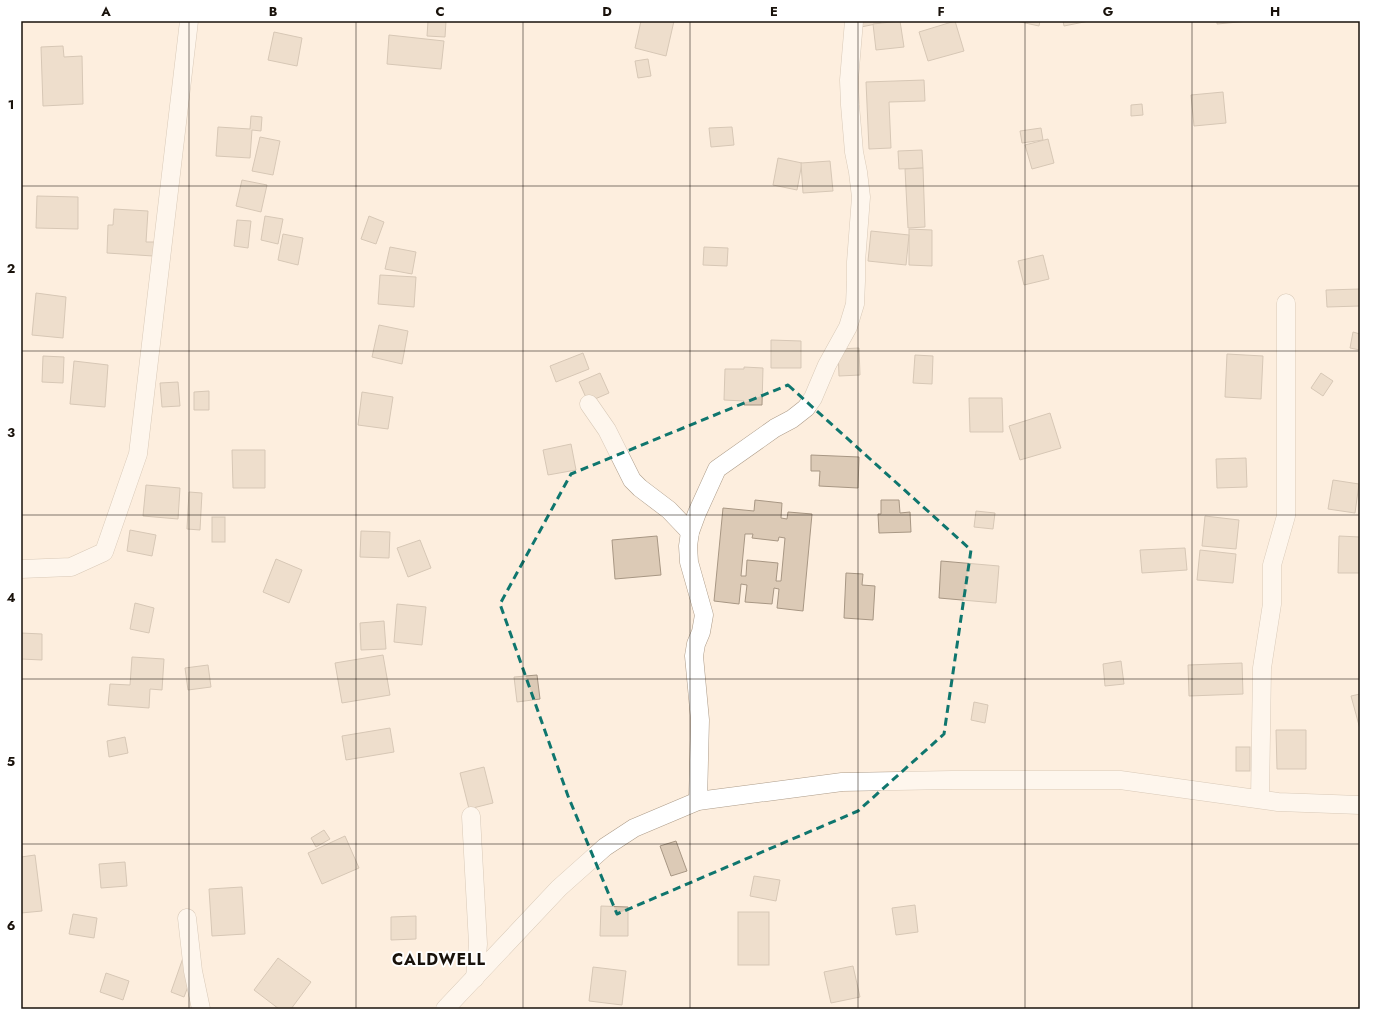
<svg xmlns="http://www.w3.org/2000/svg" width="1381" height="1030" font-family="Jost,sans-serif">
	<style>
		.building { fill: #dccab6; stroke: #a89784; fill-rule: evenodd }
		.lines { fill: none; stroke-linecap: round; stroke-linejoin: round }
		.street-casing { stroke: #ad9c89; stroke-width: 19 }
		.street { stroke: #fff; stroke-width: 18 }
		.marked { fill: none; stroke: #0f766e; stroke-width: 3; stroke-dasharray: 8 5; stroke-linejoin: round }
		.grid { fill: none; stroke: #19120b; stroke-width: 1; stroke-opacity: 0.55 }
		.labels { text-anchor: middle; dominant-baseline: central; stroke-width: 3.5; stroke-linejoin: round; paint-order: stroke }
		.district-label { font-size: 16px; font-weight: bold; letter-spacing: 1px; fill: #19120b; stroke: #fff }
		.neatline { fill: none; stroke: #19120b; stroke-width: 1.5 }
		.grid-label { font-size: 13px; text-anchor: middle; font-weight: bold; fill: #19120b }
	</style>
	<rect width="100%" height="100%" fill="#fdeede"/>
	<g class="building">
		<polygon points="428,21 446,21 445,37 427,36"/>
		<polygon points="641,21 674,21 666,56 635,48"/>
		<polygon points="855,21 880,21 881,23 856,28"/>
		<polygon points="900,21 904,47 876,50 873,24"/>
		<polygon points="955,21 964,51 928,61 919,32"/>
		<polygon points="1016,21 1040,21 1039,26"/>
		<polygon points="1063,21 1089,21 1064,26"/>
		<polygon points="1217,21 1249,21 1217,24"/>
		<polygon points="274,32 302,38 297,66 268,60"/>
		<polygon points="389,35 444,41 441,69 387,64"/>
		<polygon points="63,46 64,57 82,56 83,104 43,106 41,47"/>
		<polygon points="648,59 651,76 638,78 635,61"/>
		<polygon points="924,80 925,101 889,102 891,148 869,149 866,82"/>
		<polygon points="1223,92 1226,123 1194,126 1191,95"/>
		<polygon points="1142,104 1143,115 1131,116 1131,105"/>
		<polygon points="251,116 262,117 261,131 252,130 250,158 216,156 218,127 250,129"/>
		<polygon points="732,127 734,145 711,147 709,128"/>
		<polygon points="1041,128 1043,140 1022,143 1020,131"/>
		<polygon points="260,137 280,141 273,175 252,171"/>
		<polygon points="1048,139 1054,163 1032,169 1025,145"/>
		<polygon points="922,150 923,168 899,169 898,151"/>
		<polygon points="778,158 802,163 797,190 773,185"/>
		<polygon points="830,161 833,191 803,193 801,163"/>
		<polygon points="923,168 925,227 908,228 905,169"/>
		<polygon points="242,180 267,185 261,212 236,206"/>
		<polygon points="37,196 78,197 78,229 36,228"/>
		<polygon points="114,209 148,211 146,242 154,242 153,256 107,253 108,225 113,225"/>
		<polygon points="265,216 283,219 278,244 261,240"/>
		<polygon points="369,216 384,222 376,244 361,239"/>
		<polygon points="237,220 251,221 248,248 234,246"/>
		<polygon points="909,229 932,230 932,266 909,265"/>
		<polygon points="871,231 909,235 906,265 868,261"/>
		<polygon points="283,234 303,238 298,265 278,260"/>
		<polygon points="390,247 416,252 412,274 385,269"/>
		<polygon points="704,247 728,248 727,266 703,265"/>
		<polygon points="1043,255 1049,279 1024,285 1018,261"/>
		<polygon points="380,275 416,277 414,307 378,304"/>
		<polygon points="1360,289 1360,306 1327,307 1326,290"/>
		<polygon points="36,293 66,297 63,338 32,335"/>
		<polygon points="379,325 408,331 402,364 372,357"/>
		<polygon points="1353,332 1360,334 1360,350 1350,348"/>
		<polygon points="771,340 801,341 801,368 771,368"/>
		<polygon points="859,348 860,375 839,376 838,349"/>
		<polygon points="583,353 589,369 556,382 550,366"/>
		<polygon points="1227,354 1263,356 1261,399 1225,397"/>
		<polygon points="915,355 933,356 932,384 913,383"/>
		<polygon points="43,356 64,357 63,383 42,382"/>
		<polygon points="74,361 108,365 105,407 70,404"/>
		<polygon points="744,367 763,368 762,405 744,405 744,401 724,400 725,369 744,369"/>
		<polygon points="600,373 609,393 588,402 579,382"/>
		<polygon points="1321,373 1333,381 1323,396 1311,388"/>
		<polygon points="178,382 180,406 162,407 160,383"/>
		<polygon points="209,391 209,410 194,410 194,392"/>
		<polygon points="362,392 393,397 388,429 358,425"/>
		<polygon points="969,398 1002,398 1003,432 970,432"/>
		<polygon points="1050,413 1061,448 1020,460 1009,426"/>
		<polygon points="571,444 576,470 548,475 543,450"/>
		<polygon points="232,450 265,450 265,488 233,488"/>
		<polygon points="811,455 859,457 858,488 819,486 820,471 811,471"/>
		<polygon points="1246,458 1247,487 1217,488 1216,459"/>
		<polygon points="1333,480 1359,484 1355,513 1328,509"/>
		<polygon points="146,485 180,488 178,519 143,516"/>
		<polygon points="189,492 202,493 200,530 187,529"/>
		<path d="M755,500l27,3 -1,15 6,1 1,-7 24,2 -9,97 -26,-3 2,-19 -5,-1 -2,16 -27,-2 2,-17 -6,-1 -2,20 -25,-3 9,-93 31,3zM745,534h8l-1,4 26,3 1,-4 6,1 -4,43h-5l2,-18 -31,-3 -1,16h-5z"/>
		<polygon points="881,500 899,500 900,513 910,512 911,532 879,533 878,514 881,514"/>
		<polygon points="976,511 995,513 993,529 974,527"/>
		<polygon points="1205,516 1239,520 1236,549 1202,546"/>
		<rect x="212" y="517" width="13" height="25"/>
		<polygon points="130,530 156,535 152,556 127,551"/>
		<polygon points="361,531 390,532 389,558 360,557"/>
		<polygon points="657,536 661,575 615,579 612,540"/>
		<polygon points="1339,536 1360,537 1360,573 1338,573"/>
		<polygon points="420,540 431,568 408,577 397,548"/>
		<polygon points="1185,548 1187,570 1142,573 1140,550"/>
		<polygon points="1200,550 1236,554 1233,583 1197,580"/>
		<polygon points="276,559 302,570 289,603 263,592"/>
		<polygon points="941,561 999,566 996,603 939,598"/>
		<polygon points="846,573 863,574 862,585 875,586 873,620 844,618"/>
		<polygon points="135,603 154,608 149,633 130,629"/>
		<polygon points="397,604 426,607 422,645 394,642"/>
		<polygon points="384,621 386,649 361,650 360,623"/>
		<polygon points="21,633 42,634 42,660 21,659"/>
		<polygon points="383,655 390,695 342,703 335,663"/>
		<polygon points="132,657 164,659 162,690 150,689 149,708 108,705 110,684 130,685"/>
		<polygon points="1121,661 1124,684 1105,686 1103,664"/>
		<polygon points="1242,663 1243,694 1189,696 1188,665"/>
		<polygon points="208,665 211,687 188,690 185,668"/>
		<polygon points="537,675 540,699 517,702 514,677"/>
		<polygon points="1360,694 1360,729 1351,696"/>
		<polygon points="974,702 988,705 985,723 971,720"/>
		<polygon points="390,728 394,752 346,760 342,736"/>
		<polygon points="1276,730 1306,730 1306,769 1277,769"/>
		<polygon points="125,737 128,753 109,757 107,741"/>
		<rect x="1236" y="747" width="14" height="24"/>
		<polygon points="484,767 493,803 469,809 460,773"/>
		<polygon points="324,830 330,839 316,847 311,838"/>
		<polygon points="345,836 359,868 322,884 308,853"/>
		<polygon points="676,841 687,871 671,876 660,846"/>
		<polygon points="35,855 42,911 21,913 21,857"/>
		<polygon points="125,862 127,886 101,888 99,864"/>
		<polygon points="754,876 780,880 776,901 750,896"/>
		<polygon points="242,887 245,934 212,936 209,889"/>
		<polygon points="915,905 918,932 896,935 892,908"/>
		<polygon points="601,906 628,907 628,936 600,936"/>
		<rect x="738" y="912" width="31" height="53"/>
		<polygon points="73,914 97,918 94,938 69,934"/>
		<polygon points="416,916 416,939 391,940 391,917"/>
		<polygon points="184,955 198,960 184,997 171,992"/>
		<polygon points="278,958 311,982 291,1009 279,1009 254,990"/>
		<polygon points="853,966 860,997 831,1003 824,972"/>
		<polygon points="593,967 626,971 622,1005 589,1001"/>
		<polygon points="106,973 129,981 123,1000 100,992"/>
	</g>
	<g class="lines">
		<defs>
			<g id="street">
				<polyline points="589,404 607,430 632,480 640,488 669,510 690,532"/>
				<polyline points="21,569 71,567 104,552 138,454 189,21"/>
				<polyline points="1260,799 1262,668 1272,604 1272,565 1286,516 1286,303"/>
				<polyline points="698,801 700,720 694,656 696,644 701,632 704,615 689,562 688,546 690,532 697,513 717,469 775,428 792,419 806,408 813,398 827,365 848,327 855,304 856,281 856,262 861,197 858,172 854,152 850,105 849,80 854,21"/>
				<polyline points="471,816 478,944 475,978"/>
				<polyline points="187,918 193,971 201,1009"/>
				<polyline points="445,1009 559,888 605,847 634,828 698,801 842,782 952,780 1120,780 1278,802 1360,805"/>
			</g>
		</defs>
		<use href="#street" class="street-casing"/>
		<use href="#street" class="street"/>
	</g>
	<path d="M0 0H1381V1030H0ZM788,385l183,165 -27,184 -86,77 -241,103 -49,-118 -68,-192 71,-130z" fill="#fdeede" fill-opacity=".55" fill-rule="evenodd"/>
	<path class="marked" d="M788,385l183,165 -27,184 -86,77 -241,103 -49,-118 -68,-192 71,-130z"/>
	<path class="grid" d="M189,21v988M356,21v988M523,21v988M690,21v988M858,21v988M1025,21v988M1192,21v988M21,186h1339M21,351h1339M21,515h1339M21,679h1339M21,844h1339"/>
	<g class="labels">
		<g class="district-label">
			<text x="439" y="959">CALDWELL</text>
		</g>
	</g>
	<rect width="1381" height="1030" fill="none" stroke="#ffffff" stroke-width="44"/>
	<rect x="22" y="22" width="1337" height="986" class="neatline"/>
	<g class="grid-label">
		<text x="106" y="16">A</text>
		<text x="273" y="16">B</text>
		<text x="440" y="16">C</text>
		<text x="607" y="16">D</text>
		<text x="774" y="16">E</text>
		<text x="941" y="16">F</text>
		<text x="1108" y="16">G</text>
		<text x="1275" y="16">H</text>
		<text x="11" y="109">1</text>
		<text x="11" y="273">2</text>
		<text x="11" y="437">3</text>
		<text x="11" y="602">4</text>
		<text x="11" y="766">5</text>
		<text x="11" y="930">6</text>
	</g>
</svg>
